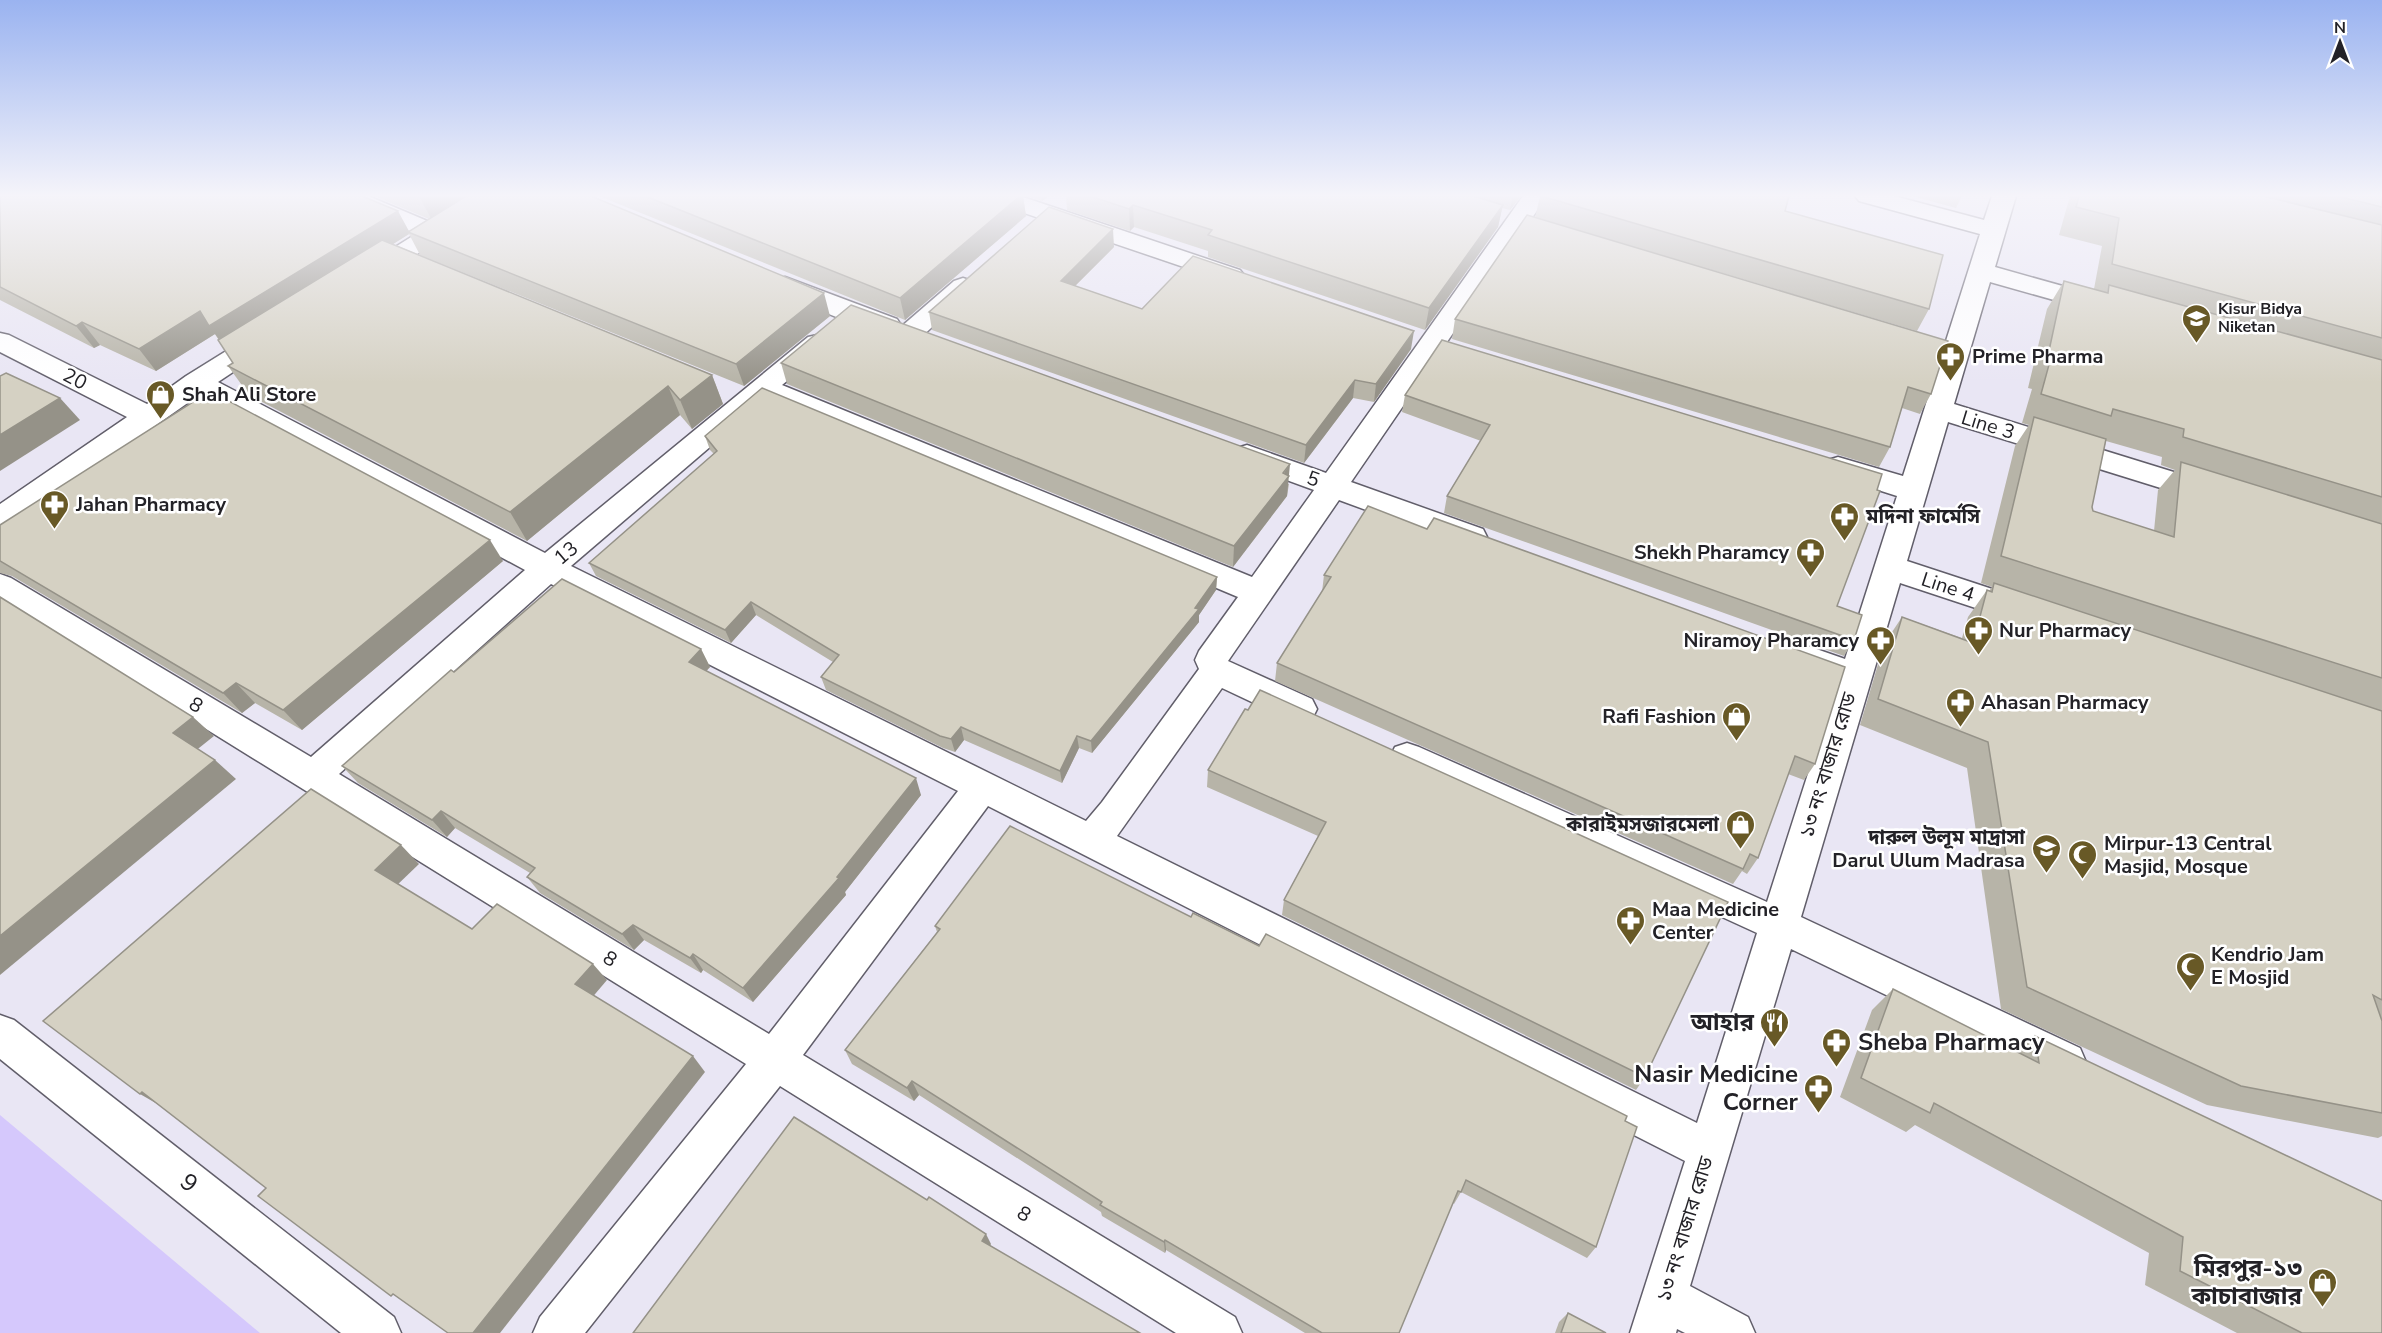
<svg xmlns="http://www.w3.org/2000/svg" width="2382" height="1333" font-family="'Nunito Sans','Noto Sans Bengali',sans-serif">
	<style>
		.green { fill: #d5c8fc }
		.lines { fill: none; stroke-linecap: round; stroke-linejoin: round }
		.street-casing { stroke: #615e6a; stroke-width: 3 }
		.street { fill: #fff; fill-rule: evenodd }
		.wall { fill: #b7b4a8; fill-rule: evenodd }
		.shaded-wall { fill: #959288 }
		.building { fill: #d5d1c3; stroke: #959288; stroke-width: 1.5 }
		.labels { text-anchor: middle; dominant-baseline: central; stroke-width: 5; stroke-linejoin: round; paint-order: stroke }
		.far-poi-label { font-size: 16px; font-weight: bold; fill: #232227; stroke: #fff; text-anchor: start }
		.poi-label { font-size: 20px; font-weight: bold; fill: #232227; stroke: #fff; text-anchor: start }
		.street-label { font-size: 20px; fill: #232227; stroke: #fff }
		.near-poi-label { font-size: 24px; font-weight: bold; fill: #232227; stroke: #fff; text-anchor: end }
		.near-street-label { font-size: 24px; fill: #232227; stroke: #fff }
	</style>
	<rect width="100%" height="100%" fill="#e9e6f4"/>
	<polygon class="green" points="0,1115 260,1333 0,1333"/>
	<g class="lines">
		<defs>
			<g id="street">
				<polygon points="336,196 368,196 432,223 476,196 504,196 500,201 378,279 369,282 360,279 356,274 360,269 416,234 340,201"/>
				<polygon points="985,196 1020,196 1240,270 1244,275 1240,280 1231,283 1222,280 989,201"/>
				<path d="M1523,196h24l-196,286 132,47 4,8 -4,8 -11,3 -11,-3 -122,-45 -111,161 84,38 5,10 -5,10 -12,4 -12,-4 -66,-31 -105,148 580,287 60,-190 -362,-166 -5,-10 5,-10 12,-4 12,4 348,155 70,-219 -47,-17 -4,-9 4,-9 12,-4 43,15 52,-163 -69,-22 -5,-7 5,-7 10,-3 65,19 77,-242 -121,-33 -4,-5h39l90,24 8,-24h24l-21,71 114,32 4,6 -4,6 -9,2 -110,-31 -36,122 265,82 5,7 -5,7 -10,3 -261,-81 -41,139 128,42 5,9 -5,9 -11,3 -124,-41 -99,334 279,131 6,14 -6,14 -14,6 -275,-133 -101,337 58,31 7,16h-70l-8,-4 -1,4h-46l55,-172 -697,-355 -185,249 432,262 7,16h-66l-396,-247 -195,247h-52l7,-16 206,-253 -746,-463v-27l11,4 300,179 214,-187 -326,-175 -188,132 -11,3v-26l127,-87 -127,-65v-19l9,2 138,69 39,-28 74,-46 9,-2 9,2 4,6 -4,6 -60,40 327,171 263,-216 9,-2 9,2 4,6 -4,6 -44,36 470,192 62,-87 -77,-28 -4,-7 4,-7 10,-3 79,28zM766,399l472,198 -39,54 -4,9 4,9 -97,133 -16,19 -515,-255zM551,584l407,207 -189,243 -430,-260z"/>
				<path d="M785,277l112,42 4,6 -4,6c-25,6 -95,-29 -121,-41l-4,-5 4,-5z"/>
				<polygon points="963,278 972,281 976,286 972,291 920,338 911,340 902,338 898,332 902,326 954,281"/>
				<polygon points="0,1015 14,1020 394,1317 401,1333 341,1333 0,1059"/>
			</g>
		</defs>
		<use href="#street" class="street-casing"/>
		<use href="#street" class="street"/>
	</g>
	<g class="wall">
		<polygon points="0,196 409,231 429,219 374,196 591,196 830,316 744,386 420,255 409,234 393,244 712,375 723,404 692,429 680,415 527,541 249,395 228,366 233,363 215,334 156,371 100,345 94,348 0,300"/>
		<polygon points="599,196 1023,196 1026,216 905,320"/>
		<polygon points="1026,196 1049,196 1042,201"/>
		<polygon points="1066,196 1521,196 1510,210 1502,208 1498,227 1425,330 1208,257 1208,251 1134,227 1130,231 1067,210"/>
		<polygon points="1540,196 1785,211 1929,309 1917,331 1563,226 1931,394 1920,414 1902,408 1890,447 1879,467 1452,339 1455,319 1535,218"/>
		<polygon points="1912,196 1962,196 1956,208"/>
		<path d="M2070,196h312v940l-4,2 -171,-33 -206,-96 -34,-241 -107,-43 24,-81 18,-27 60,21 6,-21 19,-27 2,1 3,-4 -11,-4 34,-137 14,-21 -7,-2 10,-34 -4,-1 19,-79 17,-28 30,8 8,-43 -43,-11zM2106,441l56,16 -1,8 14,5 -17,20 -4,41 -61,-20 -1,-4z"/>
		<polygon points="1114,247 1075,286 1142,309 1411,349 1374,402 1353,398 1304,463 932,330 929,312"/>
		<polygon points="1442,340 1854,640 1844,656 1444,513 1447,496 1481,441 1402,412 1405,395"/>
		<polygon points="781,363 1289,484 1287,496 1233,567 787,384"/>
		<polygon points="705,436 1217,577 1216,590 1199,615 1199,622 1092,753 1079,748 1062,783 964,740 955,752 943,748 826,690 821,677 833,662 756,615 731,643 596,576 589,563 714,454 710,450"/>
		<polygon points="0,525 503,561 302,730 255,703 242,713 12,576 0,573"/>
		<polygon points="1324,575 1815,764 1804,780 1788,774 1758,858 1747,874 1742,871 1733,884 1275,681 1277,663 1322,592"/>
		<polygon points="701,649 710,667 706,671 921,795 845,892 846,895 753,1002 703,970 701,973 644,940 634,950 540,893 527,877 530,873 455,828 447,837 358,783 342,766 454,672"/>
		<polygon points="1245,709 1645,1077 1636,1090 1282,915 1284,900 1318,836 1207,787 1208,770"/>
		<polygon points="1191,917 1259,946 1625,1121 1596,1247 1587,1258 1461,1192 1454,1204 1453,1203 1399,1333 1305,1333 1166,1250 1165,1253 1102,1216 1101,1212 919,1095 914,1101 852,1064 845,1050 937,932 935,926"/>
		<polygon points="1893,989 2016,1051 2035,1036 2382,1333 2237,1333 2145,1285 2149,1253 1915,1125 1906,1132 1840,1097 1872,1010"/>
		<polygon points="1568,1313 1606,1333 1555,1333 1559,1322"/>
	</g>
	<g class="shaded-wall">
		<polygon points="424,196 472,196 432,220 420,198"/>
		<polygon points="1020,196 1023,196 1026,216 905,320 900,298"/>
		<polygon points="1042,196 1049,196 1042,201"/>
		<polygon points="1513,196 1521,196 1510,210"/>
		<polygon points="1133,205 1134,227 1130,231 1129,209"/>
		<polygon points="1503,205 1498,227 1425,330 1429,308"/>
		<polygon points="398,211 410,233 408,232 409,234 226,349 215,334 156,371 139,349 200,311"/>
		<polygon points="1113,229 1114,247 1062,299 1061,281"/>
		<polygon points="824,293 830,316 744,386 736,364"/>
		<polygon points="82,322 100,345 94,348 76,326"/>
		<polygon points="1414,331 1411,349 1374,402 1376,384"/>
		<polygon points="712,375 723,404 692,429 680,400"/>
		<polygon points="1355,380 1353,398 1304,463 1306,445"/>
		<polygon points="668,386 680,415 527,541 510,512"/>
		<polygon points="60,398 80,420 0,471 0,435"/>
		<polygon points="1290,464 1287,496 1233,567 1234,546"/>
		<polygon points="490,540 503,561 302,730 283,710"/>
		<polygon points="1217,577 1216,590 1199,615 1199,622 1092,753 1091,741 1195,608"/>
		<polygon points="751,602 756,615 731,643 725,630"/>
		<polygon points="701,649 710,667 698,680 689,662"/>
		<polygon points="236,683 255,703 242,713 223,693"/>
		<polygon points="193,717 214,736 194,752 173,733"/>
		<polygon points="961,727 964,740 955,752 951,739"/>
		<polygon points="1077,736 1079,748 1062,783 1060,771"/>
		<polygon points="215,760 236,779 0,975 0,936"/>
		<polygon points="916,778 921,795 845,892 846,895 753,1002 743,988 837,877"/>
		<polygon points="441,811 455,828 447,837 432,820"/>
		<polygon points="401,845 419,864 394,888 375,870"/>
		<polygon points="633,925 644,940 634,950 622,934"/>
		<polygon points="693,954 703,970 701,973 690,958"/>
		<polygon points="593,964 607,980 590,1000 575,984"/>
		<polygon points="693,1056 705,1072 500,1333 473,1333"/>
		<polygon points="912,1081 919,1095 914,1101 907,1088"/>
		<polygon points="142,1092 166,1109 140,1094"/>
		<polygon points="986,1234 991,1244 987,1251 982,1241"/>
		<polygon points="1165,1240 1166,1250 1165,1253 1164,1242"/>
	</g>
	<g class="building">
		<polygon points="0,196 362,196 398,211 209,326 200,311 139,349 82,322 76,326 0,287"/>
		<polygon points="466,196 591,196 824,293 736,364 408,232"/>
		<polygon points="645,196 1020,196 900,298"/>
		<polygon points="1090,196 1473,196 1503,205 1429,308 1208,235 1212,230 1133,205 1129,209"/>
		<polygon points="1541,196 1789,196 1785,211 1943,255 1929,309"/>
		<polygon points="2079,196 2263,196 2382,225 2382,338 2112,264 2119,218 2076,207"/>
		<polygon points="2337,196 2382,196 2382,207"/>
		<polygon points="1049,207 1113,229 1061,281 1142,309 1193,256 1414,331 1376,384 1355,380 1306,445 929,312"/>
		<polygon points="1527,215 1948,341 1931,394 1908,387 1890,447 1455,319"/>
		<polygon points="382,240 712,375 680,400 668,386 510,512 228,366 233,363 218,340"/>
		<polygon points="2064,281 2108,293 2109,285 2382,360 2382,497 2183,437 2184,429 2113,409 2111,416 2041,394 2050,361 2047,360"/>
		<polygon points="851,305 1290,464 1283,473 1289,476 1234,546 781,363"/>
		<polygon points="1442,340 1882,474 1877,490 1880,491 1837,606 1862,615 1854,640 1447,496 1490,425 1405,395"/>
		<polygon points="6,373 60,398 0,435 0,376"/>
		<polygon points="762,388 1217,577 1195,608 1199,609 1091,741 1077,736 1060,771 961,727 951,739 940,736 821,677 839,655 751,602 725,630 589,563 717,451 705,436"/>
		<polygon points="210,391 490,540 283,710 236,683 223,693 0,561 0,525"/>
		<polygon points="2034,417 2106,439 2092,507 2093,511 2174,537 2181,462 2382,524 2382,678 2001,556"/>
		<polygon points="1368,506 1427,529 1434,518 1845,667 1815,764 1795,756 1758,858 1750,854 1743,869 1277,663 1331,577 1324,575"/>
		<polygon points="562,579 701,649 689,662 916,778 837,877 839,878 743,988 693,954 690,958 633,925 622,934 527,877 535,868 441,811 432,820 342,766 451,670 454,672"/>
		<polygon points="1994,583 2382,711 2382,1000 2373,995 2382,1021 2382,1113 2241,1086 2027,987 1988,742 1878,699 1902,617 1973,643 1987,590 1992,592"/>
		<polygon points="0,597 193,717 173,733 215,760 0,936"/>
		<polygon points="1260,690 1728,902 1645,1077 1284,900 1326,822 1208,770 1245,709 1248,710"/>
		<polygon points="311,789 401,845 375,870 472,929 497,904 593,964 575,984 693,1056 473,1333 448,1333 393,1294 391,1296 258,1196 266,1188 142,1092 140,1094 43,1021"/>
		<polygon points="1010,826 1191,917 1193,913 1259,946 1266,934 1627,1116 1625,1121 1637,1127 1596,1247 1466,1180 1461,1192 1458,1191 1399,1333 1322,1333 1165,1240 1164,1242 1100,1205 1102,1202 912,1081 907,1088 845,1050 940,929 935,926"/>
		<polygon points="1893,989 2039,1063 2035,1036 2382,1201 2382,1333 2302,1333 2180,1271 2183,1237 1934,1103 1930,1113 1861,1078"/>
		<polygon points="794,1117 927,1200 929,1197 986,1234 982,1241 1140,1333 633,1333"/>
		<polygon points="1568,1313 1606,1333 1561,1333"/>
	</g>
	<linearGradient id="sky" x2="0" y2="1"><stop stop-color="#9ab3f0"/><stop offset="0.51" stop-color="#f5f4fa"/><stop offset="1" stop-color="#f5f4fa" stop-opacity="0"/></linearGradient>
	<rect width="2382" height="383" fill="url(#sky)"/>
	<defs>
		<symbol id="school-pin" viewBox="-11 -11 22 30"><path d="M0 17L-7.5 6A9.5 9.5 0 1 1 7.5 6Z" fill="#685926" stroke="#fff"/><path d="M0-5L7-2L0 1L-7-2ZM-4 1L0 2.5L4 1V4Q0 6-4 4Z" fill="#fff"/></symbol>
		<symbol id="pharmacy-pin" viewBox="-11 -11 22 30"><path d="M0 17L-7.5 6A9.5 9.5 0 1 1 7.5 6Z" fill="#685926" stroke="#fff"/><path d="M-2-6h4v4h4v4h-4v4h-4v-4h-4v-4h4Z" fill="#fff"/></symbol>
		<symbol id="shop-pin" viewBox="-11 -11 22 30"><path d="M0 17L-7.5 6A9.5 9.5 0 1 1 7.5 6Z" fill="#685926" stroke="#fff"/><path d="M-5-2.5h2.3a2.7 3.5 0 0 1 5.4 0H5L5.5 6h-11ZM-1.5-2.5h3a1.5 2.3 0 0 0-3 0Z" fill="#fff"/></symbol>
		<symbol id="mosque-pin" viewBox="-11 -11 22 30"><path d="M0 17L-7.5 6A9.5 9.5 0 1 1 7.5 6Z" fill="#685926" stroke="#fff"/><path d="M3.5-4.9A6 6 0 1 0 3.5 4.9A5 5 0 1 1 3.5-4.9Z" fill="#fff"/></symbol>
		<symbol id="restaurant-pin" viewBox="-11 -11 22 30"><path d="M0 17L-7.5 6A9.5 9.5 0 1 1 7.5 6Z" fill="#685926" stroke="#fff"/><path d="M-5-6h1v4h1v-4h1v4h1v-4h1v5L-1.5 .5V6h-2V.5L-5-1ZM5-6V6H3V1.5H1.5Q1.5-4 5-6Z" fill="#fff"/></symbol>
	</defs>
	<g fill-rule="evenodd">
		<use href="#school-pin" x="2180" y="302" width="33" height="45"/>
		<use href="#pharmacy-pin" x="1934" y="340" width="33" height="45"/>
		<use href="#shop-pin" x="144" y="378" width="33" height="45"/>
		<use href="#pharmacy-pin" x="38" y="488" width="33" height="45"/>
		<use href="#pharmacy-pin" x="1828" y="500" width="33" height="45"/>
		<use href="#pharmacy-pin" x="1794" y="536" width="33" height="45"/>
		<use href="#pharmacy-pin" x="1962" y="614" width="33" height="45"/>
		<use href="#pharmacy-pin" x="1864" y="624" width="33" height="45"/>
		<use href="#pharmacy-pin" x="1944" y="686" width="33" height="45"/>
		<use href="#shop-pin" x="1720" y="700" width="33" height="45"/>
		<use href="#shop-pin" x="1724" y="808" width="33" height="45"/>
		<use href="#school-pin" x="2030" y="832" width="33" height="45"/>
		<use href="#mosque-pin" x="2066" y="838" width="33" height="45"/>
		<use href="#pharmacy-pin" x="1614" y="904" width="33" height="45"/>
		<use href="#mosque-pin" x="2174" y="950" width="33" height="45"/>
		<use href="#restaurant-pin" x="1758" y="1006" width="33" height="45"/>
		<use href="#pharmacy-pin" x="1820" y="1026" width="33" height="45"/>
		<use href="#pharmacy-pin" x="1802" y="1072" width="33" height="45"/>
		<use href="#shop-pin" x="2306" y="1266" width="33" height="45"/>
	</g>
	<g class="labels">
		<g class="far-poi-label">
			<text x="2218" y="309">Kisur Bidya<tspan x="2218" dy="18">Niketan</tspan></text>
		</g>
		<g class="poi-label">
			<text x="1972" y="356">Prime Pharma</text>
			<text x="182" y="394">Shah Ali Store</text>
			<text x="76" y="504">Jahan Pharmacy</text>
			<text x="1866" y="516">মদিনা ফার্মেসি</text>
			<text x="1789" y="552" text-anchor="end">Shekh Pharamcy</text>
			<text x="1999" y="630">Nur Pharmacy</text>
			<text x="1859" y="640" text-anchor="end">Niramoy Pharamcy</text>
			<text x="1981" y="702">Ahasan Pharmacy</text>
			<text x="1716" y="716" text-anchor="end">Rafi Fashion</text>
			<text x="1719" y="824" text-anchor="end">কারাইমসজারমেলা</text>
			<text x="2025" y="837" text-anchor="end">দারুল উলূম মাদ্রাসা<tspan x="2025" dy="23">Darul Ulum Madrasa</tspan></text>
			<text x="2104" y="843">Mirpur-13 Central<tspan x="2104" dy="23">Masjid, Mosque</tspan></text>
			<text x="1652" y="909">Maa Medicine<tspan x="1652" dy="23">Center</tspan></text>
			<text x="2211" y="954">Kendrio Jam<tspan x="2211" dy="23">E Mosjid</tspan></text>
		</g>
		<g class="street-label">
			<text transform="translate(75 379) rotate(27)">20</text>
			<text transform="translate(1988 425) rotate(17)">Line 3</text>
			<text transform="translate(1313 479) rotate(20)">5</text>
			<text transform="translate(566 553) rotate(-40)">13</text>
			<text transform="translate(1948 587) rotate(18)">Line 4</text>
			<text transform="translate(196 705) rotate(31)">8</text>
			<text transform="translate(1828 765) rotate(-73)">১৩ নং বাজার রোড</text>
			<text transform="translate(610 959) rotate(32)">8</text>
			<text transform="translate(1024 1214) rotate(31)">8</text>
			<text transform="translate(1685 1229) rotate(-73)">১৩ নং বাজার রোড</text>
		</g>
		<g class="near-poi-label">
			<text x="1754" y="1022">আহার</text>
			<text x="1858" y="1042" text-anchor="start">Sheba Pharmacy</text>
			<text x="1798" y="1074">Nasir Medicine<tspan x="1798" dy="28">Corner</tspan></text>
			<text x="2302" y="1268">মিরপুর-১৩<tspan x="2302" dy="28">কাচাবাজার</tspan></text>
		</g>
		<g class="near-street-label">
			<text transform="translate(189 1183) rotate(38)">9</text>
		</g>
	</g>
	<g transform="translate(2340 42)" stroke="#ffffff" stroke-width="4.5" paint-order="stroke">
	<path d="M0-4.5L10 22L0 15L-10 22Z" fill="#232227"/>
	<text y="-9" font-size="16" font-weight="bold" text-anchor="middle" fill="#232227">N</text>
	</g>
</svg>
